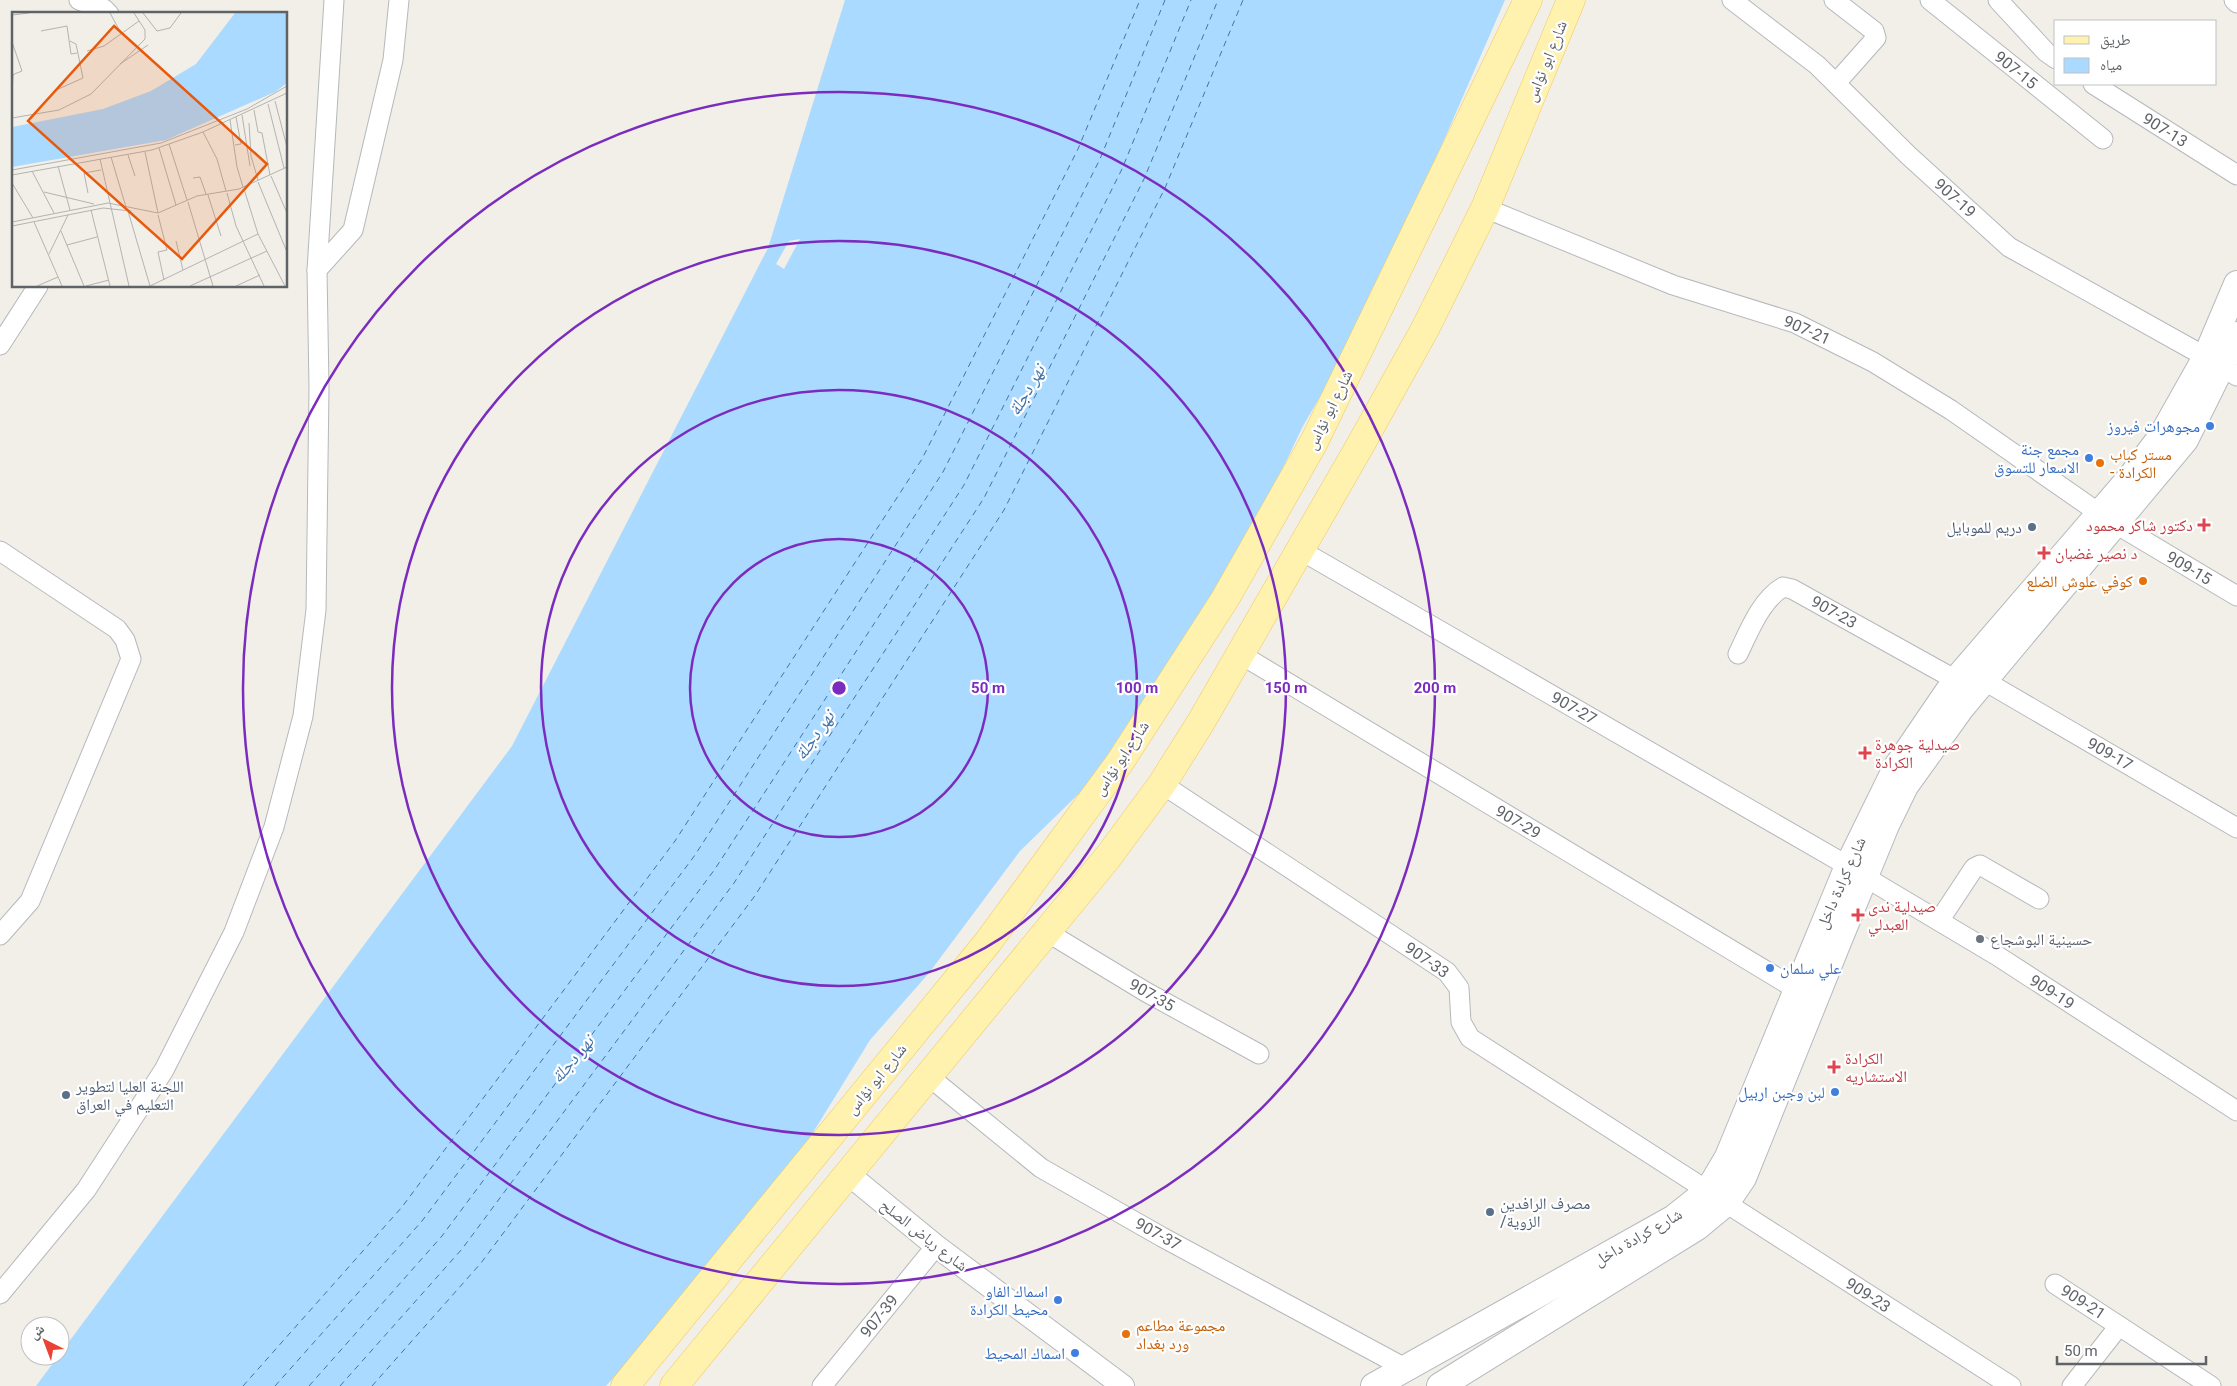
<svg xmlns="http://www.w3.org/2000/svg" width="2237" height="1386" font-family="Roboto,'Noto Naskh Arabic',sans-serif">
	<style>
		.water { fill: #aadaff }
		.pier { fill: #f1efe8 }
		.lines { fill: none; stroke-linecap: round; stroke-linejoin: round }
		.ferry { stroke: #4174aa; stroke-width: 1; stroke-dasharray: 6 5; stroke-linecap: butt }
		.minor-casing { stroke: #b5b8bc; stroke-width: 21 }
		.tertiary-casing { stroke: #b5b8bc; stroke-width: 24 }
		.secondary-casing { stroke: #b6babf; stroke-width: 28 }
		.primary-casing { stroke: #f2c960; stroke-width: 29 }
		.minor { stroke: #fff; stroke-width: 19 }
		.tertiary { stroke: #fff; stroke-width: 22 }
		.secondary { stroke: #fff; stroke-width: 26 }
		.primary { stroke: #fff2af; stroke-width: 28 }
		.ring { fill: none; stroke: #7b2cbf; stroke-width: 2.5 }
		.shop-dot { fill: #3f7fe0; stroke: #fff; stroke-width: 2 }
		.food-dot { fill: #e8710a; stroke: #fff; stroke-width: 2 }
		.health-dot { fill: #e0444e; stroke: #fff; stroke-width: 2 }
		.service-dot { fill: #5c6f8a; stroke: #fff; stroke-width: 2 }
		.worship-dot { fill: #6b7280; stroke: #fff; stroke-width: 2 }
		.labels { text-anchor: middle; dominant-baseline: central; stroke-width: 4.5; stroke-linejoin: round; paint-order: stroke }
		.street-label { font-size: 16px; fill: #5f6368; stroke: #fff }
		.shop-label { font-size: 16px; fill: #366cbe; stroke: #fff; text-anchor: end }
		.food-label { font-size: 16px; fill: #c56008; stroke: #fff; text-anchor: start }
		.health-label { font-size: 16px; fill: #be3a42; stroke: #fff; text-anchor: start }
		.service-label { font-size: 16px; fill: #4e5e75; stroke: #fff; text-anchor: start }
		.worship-label { font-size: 16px; fill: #5b616d; stroke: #fff; text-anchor: start }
		.water-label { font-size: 18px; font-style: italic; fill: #4174aa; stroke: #fff }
		.inset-river { fill: none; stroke: #aadaff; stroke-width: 2.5 }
		.inset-road { fill: none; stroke: #b3b3b1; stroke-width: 1 }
		.view { fill: #e8590c; fill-opacity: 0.15; stroke: #e8590c; stroke-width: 2.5 }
		.inset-edge { fill: none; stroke: #5f6368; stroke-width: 2.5 }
		.centre { fill: #7b2cbf; stroke: #fff; stroke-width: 2.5 }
		.ring-label { font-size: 15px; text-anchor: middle; font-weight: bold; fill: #7b2cbf; stroke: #fff; stroke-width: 4.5; stroke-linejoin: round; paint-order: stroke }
	</style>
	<rect width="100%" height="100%" fill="#f1efe8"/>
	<polygon class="water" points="845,0 1505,0 1437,156 1331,378 1303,426 1248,541 1094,779 1020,851 929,973 870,1040 785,1178 685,1297 606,1386 36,1386 512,746 768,248"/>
	<polygon class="pier" points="800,239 784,269 776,264 789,241"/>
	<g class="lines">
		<g class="ferry">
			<polyline points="243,1386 402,1207 675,841 922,459 1078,149 1140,0"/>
			<polyline points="275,1386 422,1221 695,855 943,472 1100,159 1165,0"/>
			<polyline points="309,1386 442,1236 715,869 964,485 1122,169 1191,0"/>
			<polyline points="340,1386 462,1249 734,883 984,498 1144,179 1218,0"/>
			<polyline points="372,1386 481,1263 754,897 1004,510 1165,188 1243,0"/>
		</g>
		<defs>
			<g id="minor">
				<polyline points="79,0 104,9 109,14"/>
				<polyline points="1732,0 1817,65 1908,155 2009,247 2206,357"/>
				<polyline points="1834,0 1874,31 1876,38 1836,83"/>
				<polyline points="1930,0 2103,139"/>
				<polyline points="1998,0 2046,52 2056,59"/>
				<polyline points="2234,0 2237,3"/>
				<polyline points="2093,84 2237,175"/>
				<polyline points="1485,208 1673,285 1795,323 1873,362 1951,410 2099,513"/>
				<polyline points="317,270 353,230 393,60 399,0"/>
				<polyline points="0,345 38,286"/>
				<polyline points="2222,367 2237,376"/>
				<polyline points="2116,524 2237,596"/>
				<polyline points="1300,550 1848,866"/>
				<polyline points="0,551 117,629 125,640 131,659 30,901 0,935"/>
				<polyline points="1240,654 1796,989"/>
				<path d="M1738,654c11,-23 23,-54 45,-67l9,2 164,91"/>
				<polyline points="1983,680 2237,828"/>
				<polyline points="1162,784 1447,972 1459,988 1461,1022 1470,1038 1708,1191"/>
				<polyline points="1865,877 1996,955 2237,1111"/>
				<polyline points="1939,921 1974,868 1980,865 2039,899"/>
				<polyline points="1047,932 1146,992 1259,1054"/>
				<polyline points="927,1075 1041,1168 1162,1237 1405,1368"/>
				<polyline points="1726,1203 2011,1386"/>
				<polyline points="2055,1284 2211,1386"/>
				<polyline points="0,1294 86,1190 164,1070 234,932 274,827 303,716 316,610 319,388 317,270 334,0"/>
				<polyline points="822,1386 936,1246"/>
				<polyline points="2072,1386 2119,1326"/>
			</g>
			<polyline id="tertiary" points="847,1173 936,1246 1123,1386"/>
			<g id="secondary">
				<polyline points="1374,1386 1674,1218 1708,1191 1728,1157 1848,866 1896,768 1956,680 2131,477 2161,437 2206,357 2237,284"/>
				<polyline points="1440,1386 1697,1227 1726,1203 1743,1178 1836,947 1886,825 1905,786 1961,708 2185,440 2237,335"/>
			</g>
			<g id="primary">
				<polyline points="625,1386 988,942 1120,762 1225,599 1314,442 1528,0"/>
				<polyline points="674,1386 1108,857 1162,784 1201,722 1361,444 1425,329 1485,208 1571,0"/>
			</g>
		</defs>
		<use href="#minor" class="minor-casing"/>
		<use href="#tertiary" class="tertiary-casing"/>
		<use href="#secondary" class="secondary-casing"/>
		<use href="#primary" class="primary-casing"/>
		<use href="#minor" class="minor"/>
		<use href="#tertiary" class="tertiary"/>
		<use href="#secondary" class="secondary"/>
		<use href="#primary" class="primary"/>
	</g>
	<g class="ring">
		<circle cx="839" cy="688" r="149"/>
		<circle cx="839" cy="688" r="298"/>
		<circle cx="839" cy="688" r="447"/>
		<circle cx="839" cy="688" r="596"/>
	</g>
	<g class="shop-dot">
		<circle cx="2210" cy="426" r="5"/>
		<circle cx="2089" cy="458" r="5"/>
		<circle cx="1770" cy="968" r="5"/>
		<circle cx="1835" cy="1092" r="5"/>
		<circle cx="1058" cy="1300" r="5"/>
		<circle cx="1075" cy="1353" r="5"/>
	</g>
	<g class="food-dot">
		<circle cx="2100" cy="463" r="5"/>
		<circle cx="2143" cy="581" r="5"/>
		<circle cx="1126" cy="1334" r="5"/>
	</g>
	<g class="health-dot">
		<path d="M2201.5 517.5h5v5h5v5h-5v5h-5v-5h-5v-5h5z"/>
		<path d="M2041.5 545.5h5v5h5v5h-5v5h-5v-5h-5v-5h5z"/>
		<path d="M1862.5 745.5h5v5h5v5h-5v5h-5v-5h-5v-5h5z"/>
		<path d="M1855.5 907.5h5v5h5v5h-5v5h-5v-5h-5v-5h5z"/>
		<path d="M1831.5 1059.5h5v5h5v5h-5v5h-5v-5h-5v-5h5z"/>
	</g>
	<g class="service-dot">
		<circle cx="2032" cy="527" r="5"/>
		<circle cx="66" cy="1095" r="5"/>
		<circle cx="1490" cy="1212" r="5"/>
	</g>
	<circle class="worship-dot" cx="1980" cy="939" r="5"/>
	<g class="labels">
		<g class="street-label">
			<text transform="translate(1546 61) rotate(-68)">شارع ابو نؤاس</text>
			<text transform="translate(2016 70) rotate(39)">907-15</text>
			<text transform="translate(2165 130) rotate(32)">907-13</text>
			<text transform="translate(1955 198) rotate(42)">907-19</text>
			<text transform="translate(1807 330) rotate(24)">907-21</text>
			<text transform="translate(1329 410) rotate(-64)">شارع ابو نؤاس</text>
			<text transform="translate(2189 568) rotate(31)">909-15</text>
			<text transform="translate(1834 612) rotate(29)">907-23</text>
			<text transform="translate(1574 708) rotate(30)">907-27</text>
			<text transform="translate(2110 754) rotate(30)">909-17</text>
			<text transform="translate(1121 758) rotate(-56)">شارع ابو نؤاس</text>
			<text transform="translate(1518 822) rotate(31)">907-29</text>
			<text transform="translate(1841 883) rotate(-66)">شارع كرادة داخل</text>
			<text transform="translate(1427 960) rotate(35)">907-33</text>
			<text transform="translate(2052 992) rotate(33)">909-19</text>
			<text transform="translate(1152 995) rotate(30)">907-35</text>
			<text transform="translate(876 1079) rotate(-51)">شارع ابو نؤاس</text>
			<text transform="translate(1158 1234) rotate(29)">907-37</text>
			<text transform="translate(924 1235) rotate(38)">شارع رياض الصلح</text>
			<text transform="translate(1638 1237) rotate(-30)">شارع كرادة داخل</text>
			<text transform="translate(1868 1295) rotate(33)">909-23</text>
			<text transform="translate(2083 1302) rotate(33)">909-21</text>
			<text transform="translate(879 1316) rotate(-51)">907-39</text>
		</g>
		<g class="shop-label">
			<text x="2200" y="426">مجوهرات فيروز</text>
			<text x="2079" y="449">مجمع جنة<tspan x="2079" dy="18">الاسعار للتسوق</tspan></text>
			<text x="1780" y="968" text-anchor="start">علي سلمان</text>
			<text x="1825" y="1092">لبن وجبن اربيل</text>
			<text x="1048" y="1291">اسماك الفاو<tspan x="1048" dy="18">محيط الكرادة</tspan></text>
			<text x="1065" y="1353">اسماك المحيط</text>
		</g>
		<g class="food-label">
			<text x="2110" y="454">مستر كباب<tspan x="2110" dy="18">- الكرادة</tspan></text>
			<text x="2133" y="581" text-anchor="end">كوفي علوش الضلع</text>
			<text x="1136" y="1325">مجموعة مطاعم<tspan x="1136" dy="18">ورد بغداد</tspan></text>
		</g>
		<g class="health-label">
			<text x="2193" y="525" text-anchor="end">دكتور شاكر محمود</text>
			<text x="2055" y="553">د نصير غضبان</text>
			<text x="1875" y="744">صيدلية جوهرة<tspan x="1875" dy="18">الكرادة</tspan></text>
			<text x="1868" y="906">صيدلية ندى<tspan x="1868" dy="18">العبدلي</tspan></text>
			<text x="1845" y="1058">الكرادة<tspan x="1845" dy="18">الاستشاريه</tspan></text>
		</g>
		<g class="service-label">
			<text x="2022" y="527" text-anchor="end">دريم للموبايل</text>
			<text x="76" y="1086">اللجنة العليا لتطوير<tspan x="76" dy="18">التعليم في العراق</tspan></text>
			<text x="1500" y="1203">مصرف الرافدين<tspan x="1500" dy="18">/الزوية</tspan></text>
		</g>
		<g class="worship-label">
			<text x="1990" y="939">حسينية البوشجاع</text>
		</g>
		<g class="water-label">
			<text transform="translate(1026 390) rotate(-60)">نهر دجلة</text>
			<text transform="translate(814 735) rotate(-55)">نهر دجلة</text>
			<text transform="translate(572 1059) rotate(-50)">نهر دجلة</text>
		</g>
	</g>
	<g transform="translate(12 12)">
		<rect width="275" height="275" fill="#f1efe8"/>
		<path d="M223,1h52v70l-12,9 -109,48 -154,27v-40l91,-18 48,-18 45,-27z" fill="#aadaff"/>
		<path class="inset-river" d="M0,128l96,-14 71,-23 67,-39 33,-31 8,-18M0,130l97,-14 71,-23 29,-14 39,-25 33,-32 6,-14M0,133l97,-15 72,-23 30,-14 38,-26 34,-32 4,-10M0,135l98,-15 71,-23 31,-14 39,-26 36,-38M0,137l98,-15 72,-23 31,-15 39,-25 35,-35"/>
		<path class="inset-road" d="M98,1l11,20M131,1l14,18 13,-3 11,-15M0,3l17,-2M29,19l26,-5 4,28 6,-1M0,30l10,29 -10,4M75,39l17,-5 35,-25M108,52l28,-19M42,79l29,-13 -7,-34 -6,-3M0,80l1,-17M263,89l12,46M256,92l16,64M242,98l4,22 4,1 8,42M230,103l8,51M0,106l47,-8 32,-16 54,-55v-9l-11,-17M218,108l7,47 6,20M237,111l2,33 7,24M191,120l14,27 9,32M157,132l18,56M223,133l6,-1 -5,-27M147,136l17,57M133,140l13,61M116,143l7,21M99,145l15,50M88,147l29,127M46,154l12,44M0,158l149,-27 86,-34 40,-23M20,159l22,42M0,163l140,-25 51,-18 84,-39M259,164l16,37M181,166l7,-1 6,17M246,170l29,70M0,171l21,35M232,177l14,45 27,52M32,180l50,12M76,181l-4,-20 17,-3M215,181l9,33 28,60M196,183l13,41M176,190l25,84M79,198l19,76M116,199l22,75M146,203l9,35 -9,2 6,28M0,210l96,-19 50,10 39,-17 42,-7 48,-22M22,210l28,64M0,214l91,-18 28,3M49,219l23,55M164,229l7,29M55,233l30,-8M37,242l19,-39M25,274l21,-9M74,274l23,-6M138,274l108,-52M178,274l77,-35M224,274l24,-11"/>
		<path class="view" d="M102,14l153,138 -85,95 -154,-138z"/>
		<rect width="275" height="275" class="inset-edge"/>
	</g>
	<circle cx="839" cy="688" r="8" class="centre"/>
	<g class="ring-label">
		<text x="988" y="693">50 m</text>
		<text x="1137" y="693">100 m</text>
		<text x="1286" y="693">150 m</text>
		<text x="1435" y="693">200 m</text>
	</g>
	<rect x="2054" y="20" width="162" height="65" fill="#ffffff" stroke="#bfc1c3"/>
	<rect x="2064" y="36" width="25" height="8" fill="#fff2af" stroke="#bfc1c3"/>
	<text x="2100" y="45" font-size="15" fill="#5f6368">طريق</text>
	<rect x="2064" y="58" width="25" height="15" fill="#aadaff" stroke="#bfc1c3"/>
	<text x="2100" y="70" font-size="15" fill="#5f6368">مياه</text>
	<g transform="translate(45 1341) rotate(318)"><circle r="24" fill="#ffffff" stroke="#bfc1c3"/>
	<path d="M0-4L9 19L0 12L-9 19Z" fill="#ea4335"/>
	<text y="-8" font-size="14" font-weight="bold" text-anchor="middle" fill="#5f6368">ش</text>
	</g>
	<path d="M2057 1356v8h149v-8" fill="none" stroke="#5f6368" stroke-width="2.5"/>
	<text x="2064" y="1356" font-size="15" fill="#5f6368" stroke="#ffffff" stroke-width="4" paint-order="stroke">50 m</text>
</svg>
